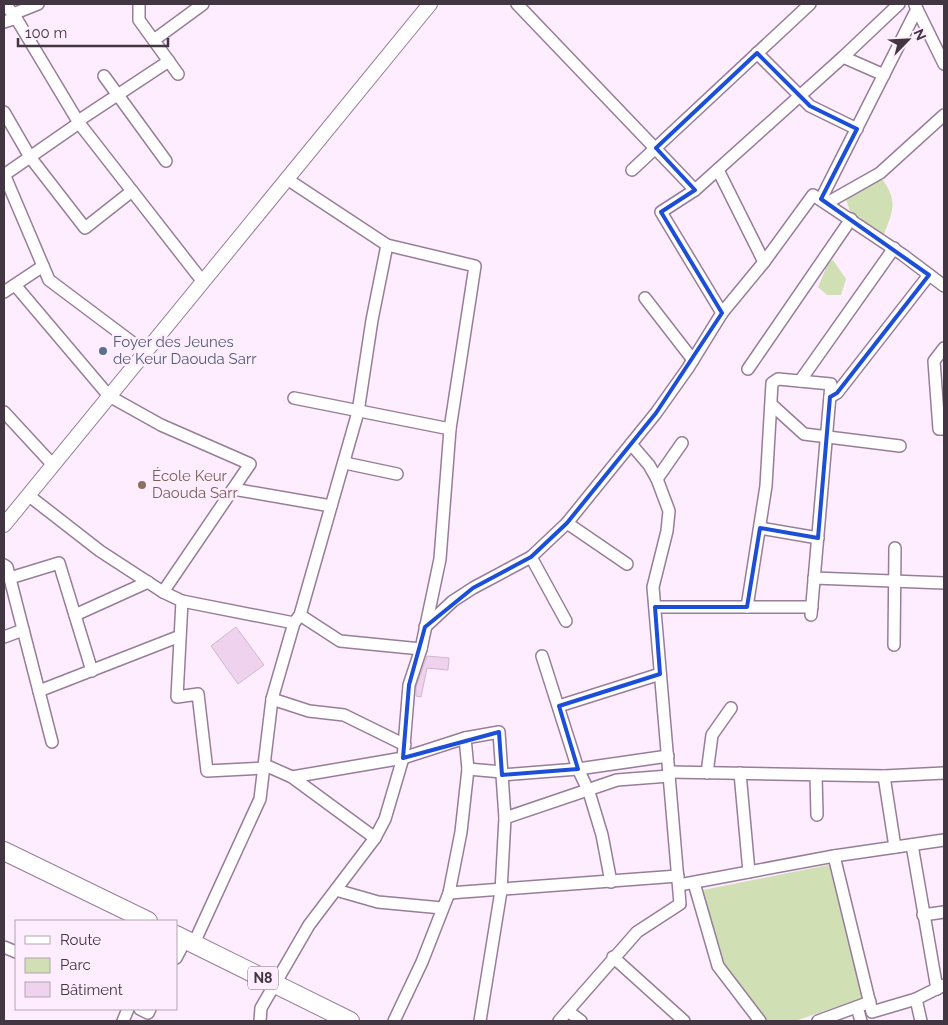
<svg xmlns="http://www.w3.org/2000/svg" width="948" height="1025" font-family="Raleway,sans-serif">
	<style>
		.green { fill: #d0e0b4 }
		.building { fill: #eed2ee; stroke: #d1b6d2 }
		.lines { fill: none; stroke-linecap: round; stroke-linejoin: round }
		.minor-casing { stroke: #977e98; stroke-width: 14 }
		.tertiary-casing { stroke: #977e98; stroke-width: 16 }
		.primary-casing { stroke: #977e98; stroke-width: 20 }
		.minor { stroke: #fff; stroke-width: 11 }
		.tertiary { stroke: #fff; stroke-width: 14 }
		.primary { stroke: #fff; stroke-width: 18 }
		.marked { fill: none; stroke: #1d4ed8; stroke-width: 4; stroke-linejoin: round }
		.service-dot { fill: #5c6f8a; stroke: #feedfe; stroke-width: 2 }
		.education-dot { fill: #8d6e63; stroke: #feedfe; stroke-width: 2 }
		.labels { text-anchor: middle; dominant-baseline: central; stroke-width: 5; stroke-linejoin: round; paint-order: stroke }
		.shield { fill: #feedfe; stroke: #7a6d7a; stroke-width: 1 }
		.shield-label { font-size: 14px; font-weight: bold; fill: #413641 }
		.service-label { font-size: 15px; fill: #4e5e75; stroke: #feedfe; text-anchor: start }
		.education-label { font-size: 15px; fill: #785e54; stroke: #feedfe; text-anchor: start }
	</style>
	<rect width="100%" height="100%" fill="#feedfe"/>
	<g class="green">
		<path d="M872,180h11c15,22 10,31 1,54l-15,-3 -9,-14 -8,1 -7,-22z"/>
		<polygon points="833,260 846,279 841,295 827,295 818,287 829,261"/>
		<polygon points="833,864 868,996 795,1021 765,1021 720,958 703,890"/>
	</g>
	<g class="building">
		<polygon points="236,627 264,665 238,684 211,646"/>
		<polygon points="427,656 449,658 448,670 427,668 421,697 416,696 416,687"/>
	</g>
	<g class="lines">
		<defs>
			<g id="minor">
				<polyline points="5,4 16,18 79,123 203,282"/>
				<polyline points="139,4 139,20 178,74"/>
				<polyline points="517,4 695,190"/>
				<polyline points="915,5 944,64"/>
				<polyline points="13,14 38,4"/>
				<polyline points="4,22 16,18"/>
				<polyline points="154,40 203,4"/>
				<polyline points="757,53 810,106 857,129"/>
				<polyline points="843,57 884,75"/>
				<polyline points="104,76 166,161"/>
				<polyline points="4,112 30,157 85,228 132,191"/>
				<polyline points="78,121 169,61"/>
				<polyline points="632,170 810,4"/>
				<polyline points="718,170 764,262"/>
				<polyline points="4,174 49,280 145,352"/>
				<polyline points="4,175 79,123"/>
				<polyline points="821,199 917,9"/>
				<polyline points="827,203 880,173 944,115"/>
				<polyline points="15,285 109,396 161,425 250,464 163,592"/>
				<polyline points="4,292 43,266"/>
				<polyline points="645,298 693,360"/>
				<polyline points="722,313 661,212 695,190 843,57 899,4"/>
				<polyline points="944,348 934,361 939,429 944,429"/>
				<polyline points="748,369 851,219"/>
				<polyline points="800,381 894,248"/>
				<polyline points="830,397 837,393 929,275"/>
				<polyline points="294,398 450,429"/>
				<polyline points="772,405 804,434 900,446"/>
				<polyline points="4,412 53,465"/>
				<polyline points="631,444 649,465 657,479"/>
				<polyline points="345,463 397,474"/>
				<polyline points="233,489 331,506"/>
				<polyline points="28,495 100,551 163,592 182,601 294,623"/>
				<polyline points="567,523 627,564"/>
				<polyline points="760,528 818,538"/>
				<polyline points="531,557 566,621"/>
				<polyline points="4,565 7,567 52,742"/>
				<polyline points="10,578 59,563 92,671"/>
				<polyline points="814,578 944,583"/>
				<polyline points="182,601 177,697 198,694 207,771 264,768"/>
				<polyline points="655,607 812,607"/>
				<polyline points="747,607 766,486 772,383 778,379 831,384 811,615"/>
				<polyline points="75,615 148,582"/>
				<polyline points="300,615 340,641 421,649"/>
				<polyline points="425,627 453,601 473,588 531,557 567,523 656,413 688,368 722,313 764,262 813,195 903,255 944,286"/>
				<polyline points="4,637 23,630"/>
				<polyline points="894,645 895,548"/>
				<polyline points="542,656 578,769 589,792 602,835 611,882"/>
				<polyline points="39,691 180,636"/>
				<polyline points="272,699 309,711 344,715 405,745"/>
				<polyline points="559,706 660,674"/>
				<polyline points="265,765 292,777 375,838"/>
				<polyline points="468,769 502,772"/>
				<polyline points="669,772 884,776 944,773"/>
				<polyline points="707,773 712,735 731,708"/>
				<polyline points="740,773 749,872"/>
				<polyline points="502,775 578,769 668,756"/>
				<polyline points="816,775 817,815"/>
				<polyline points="884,776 895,847"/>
				<polyline points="292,777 403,758 465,738 499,732 505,818 501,891 480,1021"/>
				<polyline points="505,818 617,780 669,776"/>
				<polyline points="912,845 937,989"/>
				<polyline points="834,856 872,1012 916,999 944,985"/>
				<polyline points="694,883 718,966 760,1021"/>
				<polyline points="679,885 834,856 944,840"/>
				<polyline points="336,890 378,902 442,908"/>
				<polyline points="449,893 678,876"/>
				<polyline points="923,915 944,912"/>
				<polyline points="194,943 260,799 272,699 294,623 300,615 358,412 372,320 387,245"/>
				<polyline points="4,947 16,952"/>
				<polyline points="613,957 684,1021"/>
				<polyline points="176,958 186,939"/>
				<polyline points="916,999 921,1021"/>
				<polyline points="857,1007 861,1021"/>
				<polyline points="140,1009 148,1013 150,1009"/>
				<polyline points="568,1011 581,1021"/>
				<polyline points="123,1021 128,1009"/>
				<polyline points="260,1021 261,1008 309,925 375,838 385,819 403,758 409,685 421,649 440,559 450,429 475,266 387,245 287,179"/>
				<polyline points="394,1021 422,962 449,893 461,832 468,769 465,738"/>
				<polyline points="559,1021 637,932 680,904 653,587 667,531 669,511 657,479 682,443"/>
				<polyline points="818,1021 870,1002"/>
			</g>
			<polyline id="tertiary" points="4,525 430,4"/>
			<g id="primary">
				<polyline points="4,851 148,921"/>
				<polyline points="176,935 350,1021"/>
			</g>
		</defs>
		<use href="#minor" class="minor-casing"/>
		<use href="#tertiary" class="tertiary-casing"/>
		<use href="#primary" class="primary-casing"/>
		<use href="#minor" class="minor"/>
		<use href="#tertiary" class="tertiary"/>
		<use href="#primary" class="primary"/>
	</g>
	<path class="marked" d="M757,53l53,53 47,23 -36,70 108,76 -92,118 -7,4 -12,141 -58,-10 -13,79h-92l5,67 -101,32 19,63 -76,6 -3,-43 -96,26 6,-73 16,-58 48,-39 58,-31 36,-34 89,-110 66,-100 -61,-101 34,-22 -39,-42z"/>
	<circle class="service-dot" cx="103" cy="351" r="5"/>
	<circle class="education-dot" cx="142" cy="485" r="5"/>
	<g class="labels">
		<rect class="shield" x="248" y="966.5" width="30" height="23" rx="4"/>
		<g class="shield-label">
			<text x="263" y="978">N8</text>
		</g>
		<g class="service-label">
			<text x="113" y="342">Foyer des Jeunes<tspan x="113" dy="17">de Keur Daouda Sarr</tspan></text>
		</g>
		<g class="education-label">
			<text x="152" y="476">École Keur<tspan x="152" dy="17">Daouda Sarr</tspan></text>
		</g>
	</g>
	<rect width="948" height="1025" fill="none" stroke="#413641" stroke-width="10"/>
	<rect x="15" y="920" width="162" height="90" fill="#feedfe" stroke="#b2a4b2"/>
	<rect x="25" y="936" width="25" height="8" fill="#ffffff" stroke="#b2a4b2"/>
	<text x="60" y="945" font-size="15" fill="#413641">Route</text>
	<rect x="25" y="958" width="25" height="15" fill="#d0e0b4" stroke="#b2a4b2"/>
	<text x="60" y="970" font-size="15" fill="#413641">Parc</text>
	<rect x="25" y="982" width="25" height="15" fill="#eed2ee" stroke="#b2a4b2"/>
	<text x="60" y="995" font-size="15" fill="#413641">Bâtiment</text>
	<g transform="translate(908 40) rotate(66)" stroke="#feedfe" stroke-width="4" paint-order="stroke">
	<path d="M0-4L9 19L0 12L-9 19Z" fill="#413641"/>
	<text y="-8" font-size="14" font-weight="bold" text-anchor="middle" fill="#413641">N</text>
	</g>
	<path d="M18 38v8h150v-8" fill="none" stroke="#413641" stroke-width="2.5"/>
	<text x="25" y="38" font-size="15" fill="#413641" stroke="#feedfe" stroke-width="4" paint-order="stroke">100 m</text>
</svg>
